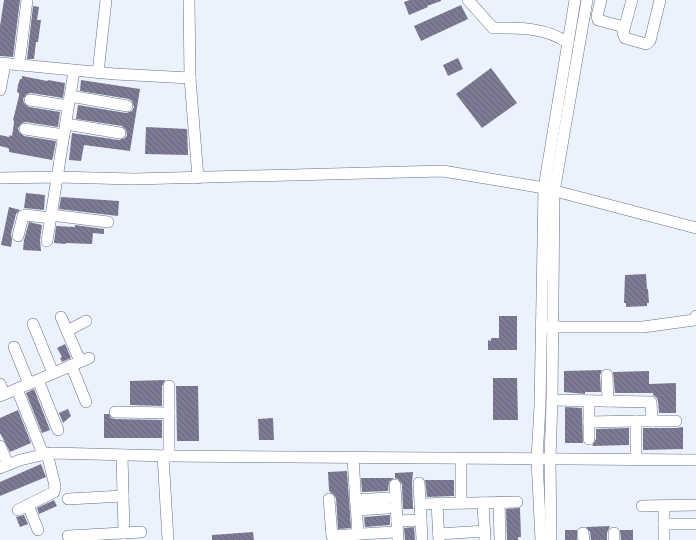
<svg xmlns="http://www.w3.org/2000/svg" width="696" height="540" font-family="Lato,sans-serif">
	<style>
		.building { fill: url(#building-back-hatch) }
		.lines { fill: none; stroke-linecap: round; stroke-linejoin: round }
		.minor-casing { stroke: #647188; stroke-width: 12 }
		.minor { stroke: #fff; stroke-width: 11 }
	</style>
	<defs>
		<pattern id="building-back-hatch" width="6" height="6" patternUnits="userSpaceOnUse"><rect width="6" height="6" fill="#7d7a94"/><path d="M-1 5l2 2M0 0l6 6M5-1l2 2" fill="none" stroke="#666479"/></pattern>
	</defs>
	<rect width="100%" height="100%" fill="#ecf2fd"/>
	<g class="building">
		<polygon points="4,0 20,0 13,57 0,56 0,26"/>
		<polygon points="410,0 441,0 441,1 427,6 428,7 409,15 404,2"/>
		<polygon points="461,5 468,19 421,41 414,26"/>
		<polygon points="33,6 39,7 37,20 41,20 38,42 36,42 34,59 27,59"/>
		<polygon points="458,58 463,69 448,76 443,65"/>
		<polygon points="491,68 517,103 482,128 456,94"/>
		<polygon points="22,76 47,81 48,80 65,83 63,98 31,93 27,94 23,99 24,103 29,107 60,112 58,127 26,122 22,123 18,128 19,132 24,136 56,141 53,157 52,160 9,152 9,149 8,148 0,146 0,135 9,137 10,135 12,136 14,123 14,121 13,120 19,96 19,93 17,92 18,85 20,79 22,79"/>
		<polygon points="81,80 140,89 130,151 84,145 81,161 69,160 72,133 119,140 125,138 127,135 126,130 122,126 76,119 78,105 126,113 132,111 134,107 132,101 129,99 80,91"/>
		<polygon points="146,127 187,129 188,155 145,154"/>
		<polygon points="26,193 45,195 44,210 24,208"/>
		<polygon points="61,197 119,201 118,216 59,209"/>
		<polygon points="9,207 20,210 16,214 11,234 12,240 11,247 1,245"/>
		<polygon points="29,222 42,225 40,240 41,251 23,250 24,240"/>
		<polygon points="75,225 104,229 104,234 93,233 92,244 66,243 66,244 54,243 56,226 75,227"/>
		<polygon points="646,274 647,289 648,289 649,303 647,303 647,306 626,307 626,303 624,303 625,275"/>
		<polygon points="499,316 517,316 517,350 488,350 488,340 491,341 491,338 499,338"/>
		<polygon points="65,344 71,358 62,362 60,358 62,357 57,348"/>
		<polygon points="602,370 600,375 601,392 585,392 585,394 564,392 564,371"/>
		<polygon points="649,371 649,384 676,383 676,413 659,413 658,401 657,398 653,395 653,393 615,393 613,372"/>
		<polygon points="493,378 517,378 518,420 493,420"/>
		<polygon points="165,380 162,386 162,406 130,405 130,381"/>
		<polygon points="176,386 198,386 199,441 177,441"/>
		<polygon points="34,389 50,430 42,433 26,393"/>
		<polygon points="565,407 582,408 583,443 565,443"/>
		<polygon points="68,409 71,416 63,423 59,413"/>
		<polygon points="18,410 31,443 10,452 0,433 0,418"/>
		<polygon points="104,414 109,414 111,418 115,419 162,420 162,438 104,438"/>
		<polygon points="273,418 274,440 259,440 258,419"/>
		<polygon points="683,427 683,449 643,450 643,428 676,428"/>
		<polygon points="629,428 629,445 592,446 596,439 596,429"/>
		<polygon points="41,464 46,477 0,496 0,482"/>
		<polygon points="347,471 351,528 338,529 336,498 334,495 330,492 329,490 328,472"/>
		<polygon points="413,472 412,483 413,509 403,509 402,484 398,479 394,478 389,482 388,491 362,492 361,478 395,478 395,473"/>
		<polygon points="425,480 454,480 454,496 427,497"/>
		<polygon points="54,500 57,506 39,514 37,508"/>
		<polygon points="520,508 521,537 518,537 518,540 507,540 506,509"/>
		<polygon points="24,515 28,524 20,527 16,517"/>
		<polygon points="390,515 390,525 365,527 364,517"/>
		<polygon points="610,526 607,533 607,540 591,540 590,532 586,527"/>
		<polygon points="414,527 415,540 405,540 404,528"/>
		<rect x="565" y="530" width="12" height="10"/>
		<polygon points="620,530 633,530 633,540 621,540"/>
		<polygon points="253,532 254,540 212,540 212,535"/>
	</g>
	<g class="lines">
		<defs>
			<g id="minor">
				<polyline points="189,0 190,78 198,178"/>
				<path d="M468,0l25,28c26,0 53,-1 75,15"/>
				<polyline points="601,0 597,16 598,20 624,27"/>
				<polyline points="632,0 623,33 625,38 646,44 650,41 660,0"/>
				<polyline points="0,63 115,74 190,78"/>
				<polyline points="19,65 27,0"/>
				<polyline points="98,73 106,0"/>
				<polyline points="0,90 5,64"/>
				<polyline points="70,96 127,106"/>
				<polyline points="30,100 68,106"/>
				<polyline points="66,124 120,133"/>
				<polyline points="25,129 64,135"/>
				<polyline points="0,178 57,177 134,179 443,171 544,188 696,228"/>
				<polyline points="51,215 108,222"/>
				<polyline points="18,236 23,216 25,215 51,218"/>
				<polyline points="47,241 74,71"/>
				<polyline points="61,317 80,361"/>
				<polyline points="33,324 53,373"/>
				<polyline points="546,327 643,327 694,320 696,316"/>
				<polyline points="67,331 86,321"/>
				<polyline points="14,347 29,384"/>
				<polyline points="71,365 86,402"/>
				<polyline points="607,375 608,401"/>
				<polyline points="38,380 58,430"/>
				<polyline points="0,384 4,394"/>
				<polyline points="17,389 89,358"/>
				<polyline points="0,396 17,389 43,454"/>
				<polyline points="552,400 651,402 652,421 636,421 636,460"/>
				<polyline points="115,412 169,413 169,456"/>
				<polyline points="169,413 169,386"/>
				<polyline points="652,421 676,421"/>
				<polyline points="589,422 589,401"/>
				<polyline points="589,439 589,422 636,421"/>
				<polyline points="0,446 8,465"/>
				<polyline points="122,455 124,533"/>
				<polyline points="163,456 168,540"/>
				<polyline points="353,458 358,534"/>
				<polyline points="461,459 461,503"/>
				<polyline points="0,468 20,460 51,453 169,456 696,460"/>
				<polyline points="419,483 422,540"/>
				<polyline points="395,485 398,540"/>
				<polyline points="68,499 123,496"/>
				<polyline points="329,499 332,536 393,532"/>
				<polyline points="355,500 387,498"/>
				<polyline points="499,502 500,540"/>
				<polyline points="437,503 439,540"/>
				<polyline points="483,503 485,540"/>
				<polyline points="420,504 517,502"/>
				<polyline points="28,505 38,530"/>
				<polyline points="642,506 696,505"/>
				<polyline points="664,506 664,540"/>
				<polyline points="18,510 54,492 55,486 47,453"/>
				<polyline points="356,510 388,508"/>
				<polyline points="397,521 421,520"/>
				<polyline points="664,524 696,524"/>
				<polyline points="583,533 584,540"/>
				<polyline points="439,534 485,531"/>
				<polyline points="68,536 141,532"/>
				<polyline points="541,540 537,459 540,406 544,188 575,0"/>
				<polyline points="551,540 550,459 552,400 554,192 587,0"/>
				<polyline points="614,540 614,533"/>
			</g>
		</defs>
		<use href="#minor" class="minor-casing"/>
		<use href="#minor" class="minor"/>
	</g>
</svg>
